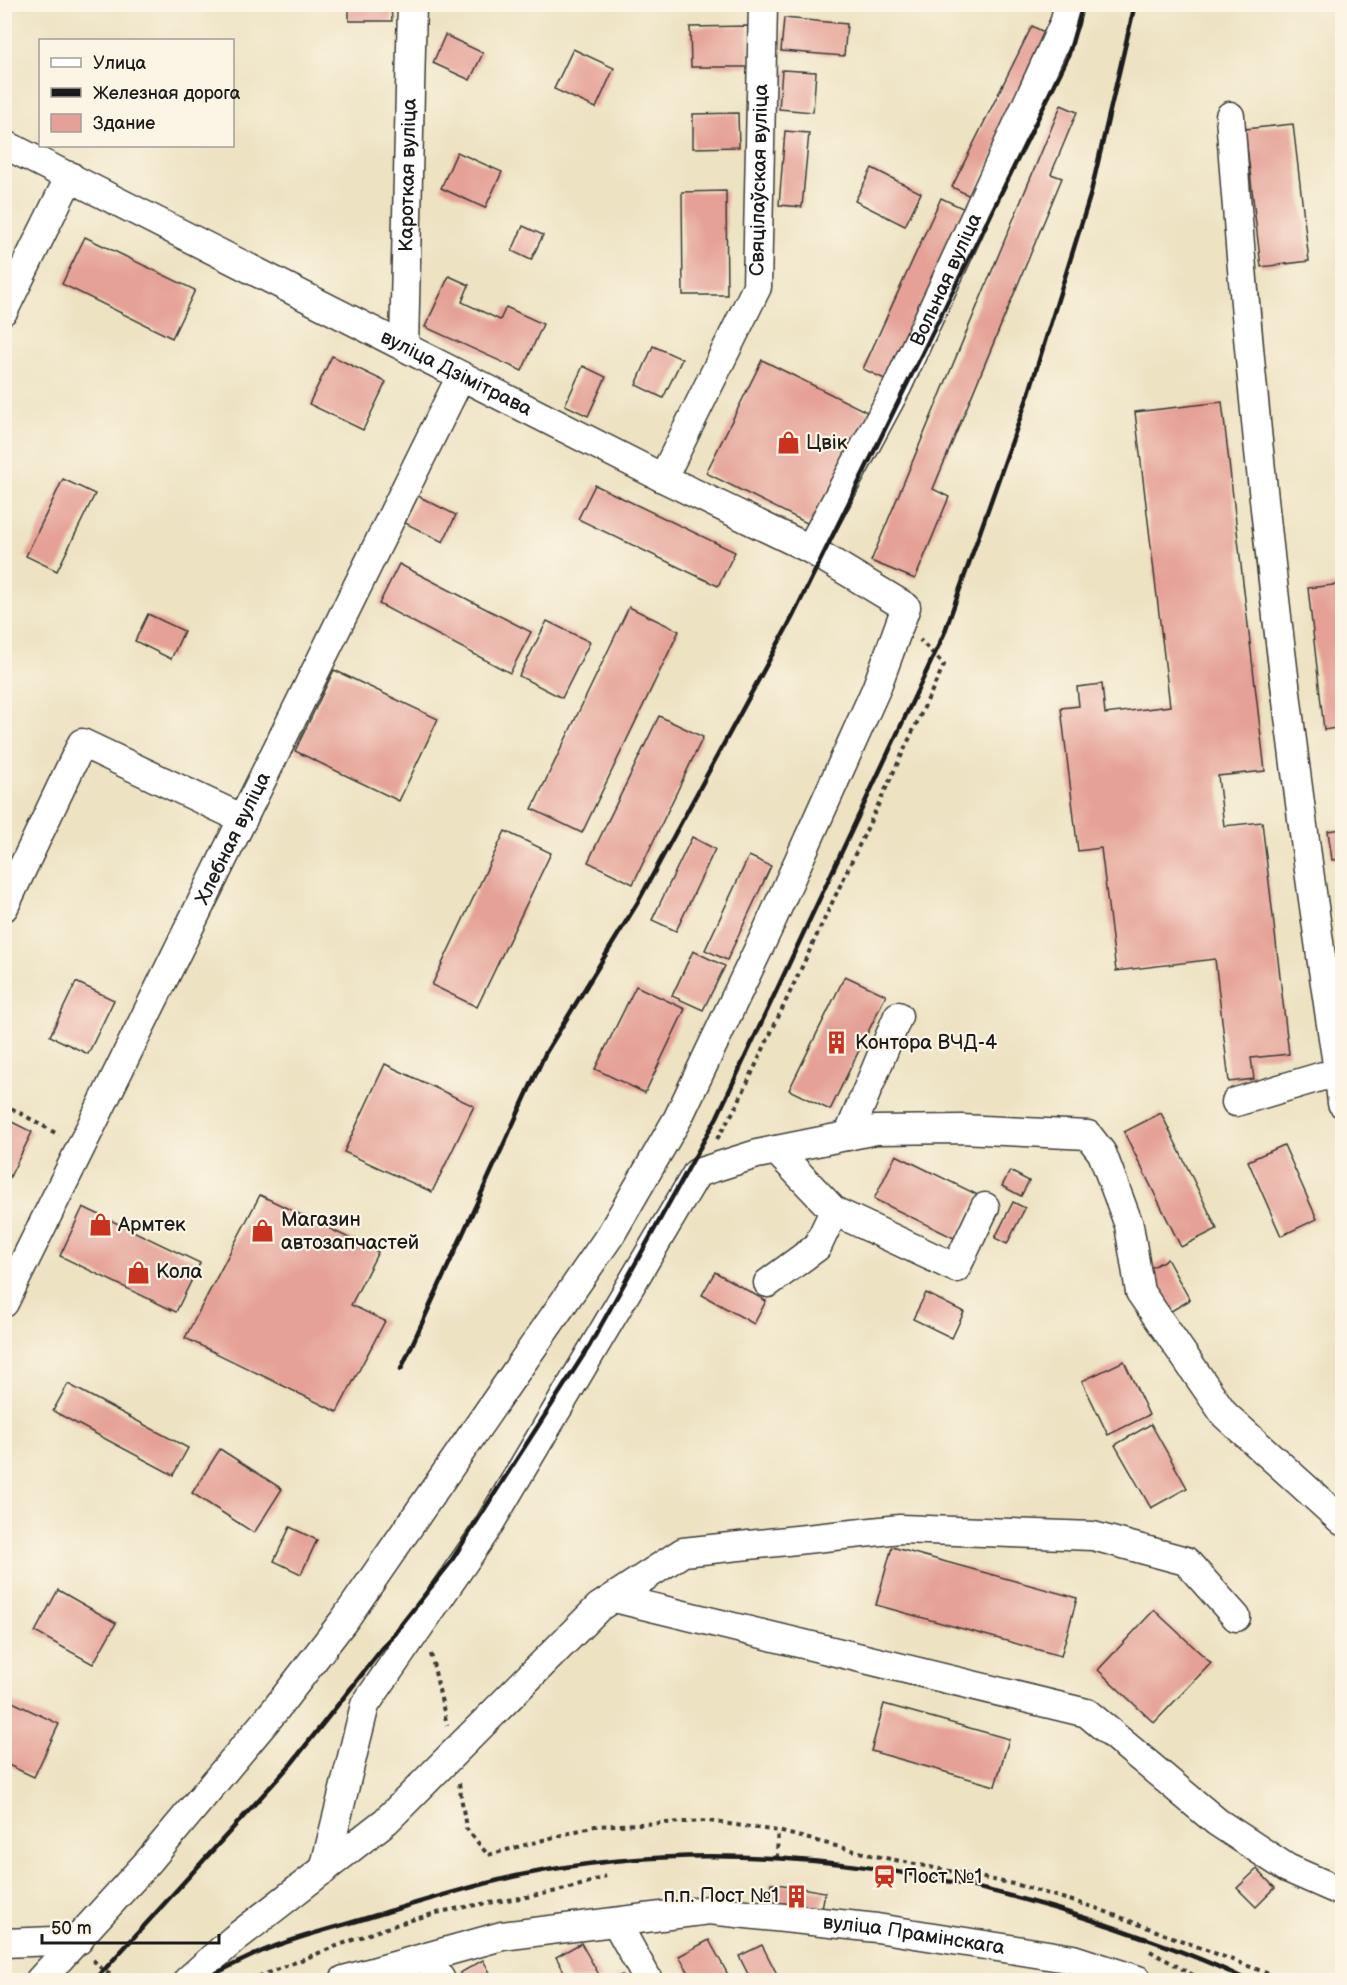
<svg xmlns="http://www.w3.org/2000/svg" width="1347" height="1985" font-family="'Balsamiq Sans',sans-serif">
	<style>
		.building { fill: #e5a197 }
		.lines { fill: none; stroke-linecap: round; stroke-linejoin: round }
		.minor-casing { stroke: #3b3a35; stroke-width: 31 }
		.path { stroke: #3b3a35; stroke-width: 4; stroke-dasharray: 4.5 4.5; stroke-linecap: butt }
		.minor { stroke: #fff; stroke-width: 28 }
		.rail { stroke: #1c1c1c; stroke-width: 4.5 }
		.labels { text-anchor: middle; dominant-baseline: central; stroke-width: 4.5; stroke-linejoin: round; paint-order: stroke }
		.street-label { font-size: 20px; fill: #1c1c1c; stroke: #fcf5e5 }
		.poi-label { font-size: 20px; fill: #1c1c1c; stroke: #fcf5e5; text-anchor: start }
	</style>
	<rect width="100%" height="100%" fill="#fcf5e5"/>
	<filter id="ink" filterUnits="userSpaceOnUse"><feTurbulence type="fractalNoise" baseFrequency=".0167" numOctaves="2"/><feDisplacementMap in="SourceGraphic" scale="12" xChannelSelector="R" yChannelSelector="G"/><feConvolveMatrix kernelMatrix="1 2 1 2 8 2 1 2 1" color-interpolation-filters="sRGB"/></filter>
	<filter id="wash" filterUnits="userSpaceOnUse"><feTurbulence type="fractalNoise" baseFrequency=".008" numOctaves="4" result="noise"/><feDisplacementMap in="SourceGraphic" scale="24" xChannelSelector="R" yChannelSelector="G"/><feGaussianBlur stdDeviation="1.35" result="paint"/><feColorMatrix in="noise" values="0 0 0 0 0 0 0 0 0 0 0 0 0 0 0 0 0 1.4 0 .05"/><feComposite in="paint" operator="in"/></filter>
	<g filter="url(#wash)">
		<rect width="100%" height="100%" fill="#ede2c2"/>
		<g id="blocks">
			<g class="building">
				<rect x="4" y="4" width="28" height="3"/>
				<polygon points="349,4 391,4 392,21 349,21"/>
				<polygon points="784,18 847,24 844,56 781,51"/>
				<polygon points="748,26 749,67 691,67 690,27"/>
				<polygon points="1032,26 1052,36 972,197 952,187"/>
				<polygon points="445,35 483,53 470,80 433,63"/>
				<polygon points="573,49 614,68 596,108 554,89"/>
				<polygon points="782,70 816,72 813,112 779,109"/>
				<polygon points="1061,105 1077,112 1051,174 1062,178 933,489 949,497 915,579 871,561"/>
				<polygon points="738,113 739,147 693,148 693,114"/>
				<polygon points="1293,124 1309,261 1261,267 1245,129"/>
				<polygon points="785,131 809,133 802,207 779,205"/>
				<polygon points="457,152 502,172 485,208 441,188"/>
				<polygon points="872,168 921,193 905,226 855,201"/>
				<polygon points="726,191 727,295 683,295 682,192"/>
				<polygon points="941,198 969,211 891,382 863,369"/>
				<polygon points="523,226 543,235 531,260 512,251"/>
				<polygon points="85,237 195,290 172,338 62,284"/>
				<polygon points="449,276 469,285 462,302 500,320 506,307 543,324 522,371 425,327"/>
				<polygon points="653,346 682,359 663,398 636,385"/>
				<polygon points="332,356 386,382 363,430 309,404"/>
				<polygon points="762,360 869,413 813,526 706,473"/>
				<polygon points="583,366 606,377 588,416 565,405"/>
				<polygon points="1222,402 1265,771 1218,776 1224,826 1262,822 1289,1054 1251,1058 1254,1079 1229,1082 1215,959 1116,971 1101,848 1078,851 1061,708 1079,706 1077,687 1102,684 1105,714 1170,706 1135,412"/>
				<polygon points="63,479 95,494 57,571 26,556"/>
				<polygon points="595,485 735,552 718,586 578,519"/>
				<polygon points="418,496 456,515 443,542 405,523"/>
				<polygon points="399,564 531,632 510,673 379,604"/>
				<polygon points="1342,584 1342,727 1324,730 1308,588"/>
				<polygon points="629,607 679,631 582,833 532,809"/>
				<polygon points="148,614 184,631 171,659 135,641"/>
				<polygon points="547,621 590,642 562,698 519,676"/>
				<polygon points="334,670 438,719 399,801 295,751"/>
				<polygon points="659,716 703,737 633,884 588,862"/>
				<polygon points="1342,829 1342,859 1332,860 1328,831"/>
				<polygon points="505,831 551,853 477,1007 432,985"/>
				<polygon points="692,837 715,849 676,931 652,920"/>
				<polygon points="749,856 771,866 727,960 705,950"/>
				<polygon points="1342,877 1342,907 1341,907 1337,878"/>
				<polygon points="693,951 725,966 703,1010 672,996"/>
				<polygon points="845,976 886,995 830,1110 789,1090"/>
				<polygon points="76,982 114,1000 88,1054 50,1036"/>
				<polygon points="636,986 685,1009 645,1093 595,1069"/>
				<polygon points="385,1064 474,1106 432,1192 344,1152"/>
				<polygon points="1161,1113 1217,1229 1181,1247 1124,1132"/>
				<polygon points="4,1118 32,1132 4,1189"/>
				<polygon points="1284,1145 1317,1219 1281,1236 1248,1161"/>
				<polygon points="896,1155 978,1195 956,1239 874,1199"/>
				<polygon points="1010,1171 1029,1181 1021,1196 1002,1186"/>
				<polygon points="260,1195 378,1252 351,1305 385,1321 337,1412 185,1338"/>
				<polygon points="1013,1202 1025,1208 1007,1244 995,1238"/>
				<polygon points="83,1207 200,1263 176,1312 60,1256"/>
				<polygon points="1167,1259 1190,1300 1168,1313 1145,1271"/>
				<polygon points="715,1272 766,1301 754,1324 702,1295"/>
				<polygon points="926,1293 964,1312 952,1338 913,1319"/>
				<polygon points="1124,1361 1149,1415 1108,1435 1082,1381"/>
				<polygon points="68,1384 188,1448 173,1475 53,1411"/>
				<polygon points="1151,1424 1187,1488 1151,1508 1115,1445"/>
				<polygon points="220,1449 282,1489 254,1533 192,1493"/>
				<polygon points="290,1527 317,1540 301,1574 274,1561"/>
				<polygon points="892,1547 1077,1598 1061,1656 876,1605"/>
				<polygon points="58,1590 116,1623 93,1664 35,1632"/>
				<polygon points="1154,1610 1211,1663 1154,1723 1098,1670"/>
				<polygon points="4,1698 59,1724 34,1777 4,1763"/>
				<polygon points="884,1704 1009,1739 995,1786 871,1751"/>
				<polygon points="1257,1869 1275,1888 1256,1907 1237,1888"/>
				<polygon points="771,1883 825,1892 822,1909 769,1901"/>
				<polygon points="709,1940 731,1980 693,1980 679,1956"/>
				<polygon points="581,1943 602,1980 569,1980 556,1957"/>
				<polygon points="762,1945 780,1980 751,1980 739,1956"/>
				<polygon points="483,1960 494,1980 464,1980 460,1973"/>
				<polygon points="622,1975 626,1980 612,1980"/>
			</g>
		</g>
	</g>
	<g filter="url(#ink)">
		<use href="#blocks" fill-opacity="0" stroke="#3b3a35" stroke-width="1.5"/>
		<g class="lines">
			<defs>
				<g id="minor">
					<path d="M1230,116c23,322 60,642 109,961l-16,-1 -87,26"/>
					<path id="s1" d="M4,144l659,334 147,71 96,58 -30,82 -109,242 -89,187 -67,116 -266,385 -70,91 -127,152 -108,118"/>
					<polyline points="4,310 70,176"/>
					<path id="s2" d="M404,346l8,-342"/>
					<path id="s3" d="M663,478l94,-191 6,-283"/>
					<path id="s4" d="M810,549l87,-162 168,-366 3,-17"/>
					<polyline points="4,907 82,743 243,819"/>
					<polyline points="1339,1077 1342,1103"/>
					<polyline points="848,1136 898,1016"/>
					<polyline points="834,1211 956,1268 985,1207"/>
					<polyline points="768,1283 817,1247 834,1211 776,1150"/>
					<path id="s5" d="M4,1303l457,-927"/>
					<polyline points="614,1598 1087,1713 1217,1822 1287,1868 1342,1892"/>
					<polyline points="324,1870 365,1705 484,1533 697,1173 757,1154 876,1130 961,1129 1088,1135 1102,1153 1129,1225 1140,1292 1225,1415 1342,1521"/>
					<polyline points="616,1922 648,1980"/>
					<polyline points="4,1943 79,1940"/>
					<polyline points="427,1957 441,1980"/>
					<polyline points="188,1980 234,1939 386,1821 599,1607 683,1552 900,1529 1093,1536 1186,1561 1236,1617"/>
					<path id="s6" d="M344,1980l158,-44 207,-26 168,18 196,31 65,21"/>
				</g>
			</defs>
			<use href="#minor" class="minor-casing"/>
			<g class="path">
				<polyline points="4,1104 59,1135"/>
				<polyline points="717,1139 736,1107 944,665 920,640"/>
				<polyline points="431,1654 447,1725"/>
				<polyline points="459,1783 466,1828 488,1855 595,1826 708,1821 778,1831 871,1855 1018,1885 1096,1908 1285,1980"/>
				<polyline points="777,1858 778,1831"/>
				<polyline points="1150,1951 1202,1980"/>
				<polyline points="93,1960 104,1971 121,1980"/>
				<path d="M250,1980c63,-24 128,-53 195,-69 54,-12 110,-14 161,-35"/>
			</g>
			<use href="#minor" class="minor"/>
			<g class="rail">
				<polyline points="401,1369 545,1054 638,902 792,618 1068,57 1083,4"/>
				<polyline points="95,1980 291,1764 450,1563 590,1345 717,1117 944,634 1028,396 1090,196 1135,4"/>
				<path d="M202,1980c21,-10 42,-21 63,-30 37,-15 77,-24 115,-36 46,-14 94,-29 141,-39 192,-39 396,-14 580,48 49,17 100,34 146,57"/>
			</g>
		</g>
	</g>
	<defs>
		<symbol id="shop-bare" viewBox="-9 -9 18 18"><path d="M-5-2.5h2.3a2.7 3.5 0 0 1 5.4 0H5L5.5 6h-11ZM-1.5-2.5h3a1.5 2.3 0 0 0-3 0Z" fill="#c8321e" stroke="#fcf5e5" stroke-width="2.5" paint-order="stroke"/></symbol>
		<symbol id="building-bare" viewBox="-9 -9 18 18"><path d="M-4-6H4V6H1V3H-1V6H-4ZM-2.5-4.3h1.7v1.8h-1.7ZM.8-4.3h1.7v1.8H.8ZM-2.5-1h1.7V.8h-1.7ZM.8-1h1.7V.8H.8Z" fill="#c8321e" stroke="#fcf5e5" stroke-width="2.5" paint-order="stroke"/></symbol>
		<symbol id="station-bare" viewBox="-9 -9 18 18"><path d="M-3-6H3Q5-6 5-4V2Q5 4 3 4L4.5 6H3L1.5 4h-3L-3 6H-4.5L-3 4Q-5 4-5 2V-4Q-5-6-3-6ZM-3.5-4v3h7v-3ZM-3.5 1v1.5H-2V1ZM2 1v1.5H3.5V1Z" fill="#c8321e" stroke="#fcf5e5" stroke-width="2.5" paint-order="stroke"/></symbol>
	</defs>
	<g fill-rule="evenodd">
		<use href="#shop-bare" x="772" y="426" width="33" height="33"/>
		<use href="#building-bare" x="820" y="1026" width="33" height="33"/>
		<use href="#shop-bare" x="84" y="1208" width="33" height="33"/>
		<use href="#shop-bare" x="246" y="1214" width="33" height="33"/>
		<use href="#shop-bare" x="122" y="1256" width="33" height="33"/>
		<use href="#station-bare" x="868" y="1860" width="33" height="33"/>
		<use href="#building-bare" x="780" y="1880" width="33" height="33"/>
	</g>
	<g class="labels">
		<g class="street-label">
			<text stroke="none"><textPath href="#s2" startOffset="171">Кароткая вуліца</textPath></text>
			<text stroke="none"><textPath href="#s3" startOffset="320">Свяцілаўская вуліца</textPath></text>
			<text stroke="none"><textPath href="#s4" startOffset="302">Вольная вуліца</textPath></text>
			<text stroke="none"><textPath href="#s1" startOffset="507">вуліца Дзімітрава</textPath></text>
			<text stroke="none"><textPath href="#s5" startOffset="518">Хлебная вуліца</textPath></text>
			<text stroke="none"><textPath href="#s6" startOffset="579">вуліца Прамінскага</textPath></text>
		</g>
		<g class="poi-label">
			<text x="806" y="443">Цвік</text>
			<text x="855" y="1043">Контора ВЧД-4</text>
			<text x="281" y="1220">Магазин<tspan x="281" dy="23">автозапчастей</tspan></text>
			<text x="118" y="1225">Армтек</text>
			<text x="156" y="1272">Кола</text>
			<text x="903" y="1877">Пост №1</text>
			<text x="779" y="1896" text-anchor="end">п.п. Пост №1</text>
		</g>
	</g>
	<rect width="1347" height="1985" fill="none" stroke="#fcf5e5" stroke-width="24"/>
	<rect x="39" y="39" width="195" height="108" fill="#fcf5e5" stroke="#a29e95" stroke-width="1.5"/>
	<rect x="51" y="58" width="30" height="9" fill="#ffffff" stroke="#a29e95" stroke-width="1.5"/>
	<text x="93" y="69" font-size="18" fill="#1c1c1c">Улица</text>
	<rect x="51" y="88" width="30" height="9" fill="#1c1c1c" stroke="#a29e95" stroke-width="1.5"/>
	<text x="93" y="99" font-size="18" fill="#1c1c1c">Железная дорога</text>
	<rect x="51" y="114" width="30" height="18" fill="#e5a197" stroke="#a29e95" stroke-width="1.5"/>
	<text x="93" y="129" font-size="18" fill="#1c1c1c">Здание</text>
	<path d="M42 1934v9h177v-9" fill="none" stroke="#1c1c1c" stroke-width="3"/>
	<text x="51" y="1934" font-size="18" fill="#1c1c1c" stroke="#fcf5e5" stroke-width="4.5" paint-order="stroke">50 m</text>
</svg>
